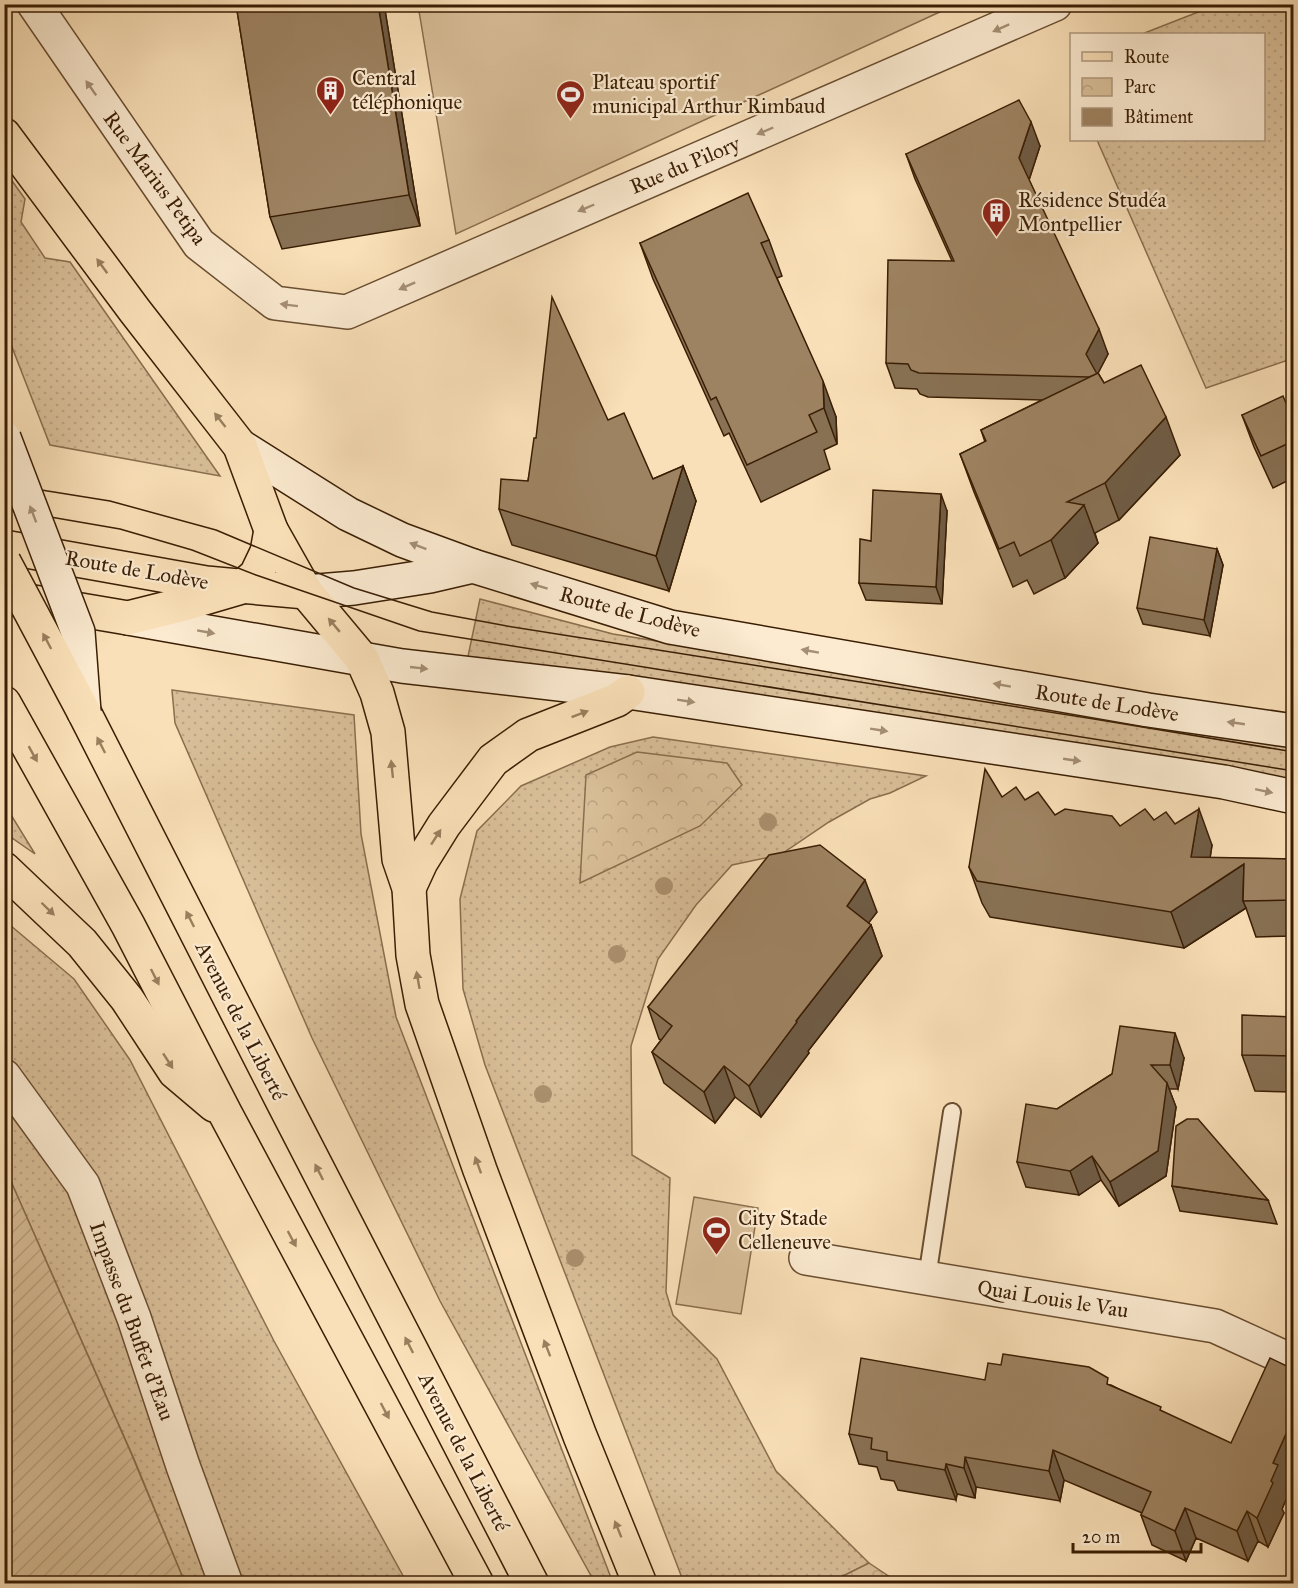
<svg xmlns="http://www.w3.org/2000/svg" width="1298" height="1588" font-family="'IM FELL Great Primer',serif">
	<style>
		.grass { fill: url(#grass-dots); stroke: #8a6e4e; stroke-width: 1.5 }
		.park { fill: url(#park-crowns); stroke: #8a6e4e; stroke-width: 1.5 }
		.garden { fill: url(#garden-furrows); stroke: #8a6e4e; stroke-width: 1.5 }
		.pitch { fill: #d9bf99; stroke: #8a6e4e; stroke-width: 1.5 }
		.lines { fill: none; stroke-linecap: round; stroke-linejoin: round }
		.lane-casing { stroke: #6a4e31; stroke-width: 20 }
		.street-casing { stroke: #6a4e31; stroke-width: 36 }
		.secondary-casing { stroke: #3a1e04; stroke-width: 36 }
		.primary-casing { stroke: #3a1e04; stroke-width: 36 }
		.lane { stroke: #fcebd1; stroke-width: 16 }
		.street { stroke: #fcebd1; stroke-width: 33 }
		.secondary { stroke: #fcebd1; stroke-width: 33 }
		.primary { stroke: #fae0b8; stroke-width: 33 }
		.tram { stroke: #3a1e04; stroke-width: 1.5 }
		.secondary-bridge-casing { stroke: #3a1e04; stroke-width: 36; stroke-linecap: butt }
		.primary-bridge-casing { stroke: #3a1e04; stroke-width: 36; stroke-linecap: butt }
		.secondary-bridge { stroke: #fcebd1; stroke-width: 33 }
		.primary-bridge { stroke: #fae0b8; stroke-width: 33 }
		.tree { fill: #ab906e }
		.wall { fill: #887154; stroke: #3a1e04; stroke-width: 1.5 }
		.shaded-wall { fill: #6f5c45; stroke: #3a1e04; stroke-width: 1.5 }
		.building { fill: #9e8362; stroke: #3a1e04; stroke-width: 1.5 }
		.oneway { fill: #a58f75 }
		.oneway2 { fill: #9a7f5e }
		.labels { text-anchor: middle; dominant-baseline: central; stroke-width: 4.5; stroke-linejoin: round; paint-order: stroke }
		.poi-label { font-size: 21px; fill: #3a1e04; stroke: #fcebd1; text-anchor: start }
		.street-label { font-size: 21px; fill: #3a1e04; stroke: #fcebd1 }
	</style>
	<defs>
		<pattern id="grass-dots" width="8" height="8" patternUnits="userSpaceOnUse" patternTransform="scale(1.5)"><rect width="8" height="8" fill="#d9bf99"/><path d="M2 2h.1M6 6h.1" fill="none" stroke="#bba482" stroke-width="1.8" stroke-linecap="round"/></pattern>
		<pattern id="park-crowns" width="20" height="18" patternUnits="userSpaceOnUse" patternTransform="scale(1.5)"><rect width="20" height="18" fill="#d9bf99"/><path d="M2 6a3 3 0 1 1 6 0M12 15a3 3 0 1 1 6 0" fill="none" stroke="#bba482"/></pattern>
		<pattern id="garden-furrows" width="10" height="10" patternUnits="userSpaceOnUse" patternTransform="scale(1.5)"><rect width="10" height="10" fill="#d9bf99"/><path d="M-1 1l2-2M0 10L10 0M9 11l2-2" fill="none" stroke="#bba482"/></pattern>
	</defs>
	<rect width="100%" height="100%" fill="#fae0b8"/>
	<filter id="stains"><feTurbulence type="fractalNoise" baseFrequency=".00333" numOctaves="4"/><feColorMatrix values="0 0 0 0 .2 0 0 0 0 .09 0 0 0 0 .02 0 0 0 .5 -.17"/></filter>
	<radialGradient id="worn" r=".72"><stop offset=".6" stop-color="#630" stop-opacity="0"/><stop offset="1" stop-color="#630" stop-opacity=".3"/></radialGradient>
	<g class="grass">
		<polygon points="1216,5 1293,5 1294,358 1206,388 1097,140 1264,140 1264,34 1142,34"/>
		<polygon points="5,171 25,199 21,222 45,258 70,262 220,476 50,445 5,329"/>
		<polygon points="480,599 613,634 1293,743 1293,786 466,666"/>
		<polygon points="172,690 354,715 361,834 396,1017 613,1583 595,1583 440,1301 312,1038 175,723"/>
		<polygon points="653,737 926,776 890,793 870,799 829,822 780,855 732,865 696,905 658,959 631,1046 632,1155 670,1178 666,1292 673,1315 717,1359 776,1471 869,1563 829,1583 684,1583 485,1065 463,989 460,899 477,831 521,786 610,747"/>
		<polygon points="4,805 5,805 35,854 5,833"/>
		<polygon points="4,920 74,979 130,1060 274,1341 407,1583 185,1583 134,1459 5,1168"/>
	</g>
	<g class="park">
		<polygon points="637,752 727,763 742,785 700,826 580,883 586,775"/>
		<polygon points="869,1563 899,1583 829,1583"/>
	</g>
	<polygon class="garden" points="5,1168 131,1453 185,1583 5,1583"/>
	<g class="pitch">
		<polygon points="418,5 418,4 955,5 456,234"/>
		<polygon points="694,1197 758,1208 741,1314 676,1304"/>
	</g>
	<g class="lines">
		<defs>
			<polyline id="lane" points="927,1278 952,1112"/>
			<g id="street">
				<polyline points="34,4 199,244 275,303 347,312 1055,4"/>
				<polyline points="4,1076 83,1185 134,1318 183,1466 226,1584"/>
				<polyline points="806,1258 1215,1326 1294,1362"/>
			</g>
			<g id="secondary">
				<polyline points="240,446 348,514 402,540 473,566"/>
				<polyline points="306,592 354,588 430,576 473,566 670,627 1148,710 1294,731"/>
				<polyline points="128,618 402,666 628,692 1224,782 1294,797"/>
			</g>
			<g id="primary">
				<polyline points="4,135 135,311 240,446 271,530 306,592 362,659 377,693 388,732 399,859 409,888 413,955 422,1004 480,1170 580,1436 640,1584"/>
				<polyline points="4,547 206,583 306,592"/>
				<polyline points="4,597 128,618 184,604 242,587 256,575 267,552 271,530"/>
				<polyline points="4,703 128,925 225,1113 477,1584"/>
				<polyline points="84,712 283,1102 532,1584"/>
				<polyline points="4,869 82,943 127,999 175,1072 214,1105"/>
				<polyline points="409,888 421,862 444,825 493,760 528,735 617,700 628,692"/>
			</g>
		</defs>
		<use href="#lane" class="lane-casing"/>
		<use href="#street" class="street-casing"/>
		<use href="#secondary" class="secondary-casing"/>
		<use href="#primary" class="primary-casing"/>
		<use href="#lane" class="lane"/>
		<use href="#street" class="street"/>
		<use href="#secondary" class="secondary"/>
		<use href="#primary" class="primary"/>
		<g class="tram">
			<polyline points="4,484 110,501 216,530 354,588 432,612 507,626 1094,719 1294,752"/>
			<polyline points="4,509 120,529 192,550 256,575 419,631 1294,771"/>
		</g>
		<defs>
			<polyline id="secondary-bridge" points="4,438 78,632 84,712"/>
			<polyline id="primary-bridge" points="4,562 84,712"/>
		</defs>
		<use href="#secondary-bridge" class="secondary-bridge-casing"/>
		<use href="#primary-bridge" class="primary-bridge-casing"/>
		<use href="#secondary-bridge" class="secondary-bridge"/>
		<use href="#primary-bridge" class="primary-bridge"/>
	</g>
	<g class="tree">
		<circle cx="768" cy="822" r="9"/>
		<circle cx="664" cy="886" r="9"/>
		<circle cx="617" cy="954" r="9"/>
		<circle cx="543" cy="1094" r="9"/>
		<circle cx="575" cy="1258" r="9"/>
	</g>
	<g class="wall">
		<polygon points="236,4 384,4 420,226 282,249 270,217"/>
		<polygon points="1040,146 1029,180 1108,354 1098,373 1104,383 1180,455 1119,520 1095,533 1098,543 1065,578 1034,594 1027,580 1013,587 974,492 960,454 985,442 981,430 1042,400 928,397 920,394 917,389 895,388 886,363 952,261 915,179 906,154"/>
		<polygon points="769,240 782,276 777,278 836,417 837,444 824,450 830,469 761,502 729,433 724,436 653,279 640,243"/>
		<polygon points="1293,400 1293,478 1273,488 1254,447 1242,415 1286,403"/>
		<polygon points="608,420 653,479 683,466 696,501 669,591 512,545 499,509 528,481 536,438"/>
		<polygon points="947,511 942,604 866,600 859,583 871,541"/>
		<polygon points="1217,549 1223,565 1210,636 1143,624 1137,608"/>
		<polygon points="1002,797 1025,800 1055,815 1120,826 1154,820 1175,824 1212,845 1210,858 1293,859 1293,936 1256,937 1246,908 1184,948 990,917 982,903 969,867"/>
		<polygon points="877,912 868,923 871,925 882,956 808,1051 809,1053 761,1117 735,1097 715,1123 664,1083 652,1052 661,1040 659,1039 648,1007"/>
		<polygon points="1293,1017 1293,1092 1255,1091 1242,1055"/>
		<polygon points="1184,1058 1178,1089 1169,1089 1176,1107 1166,1176 1119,1206 1101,1180 1079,1195 1026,1187 1017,1162 1057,1109 1112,1074"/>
		<polygon points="1172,1186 1268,1200 1277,1224 1180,1211"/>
		<polygon points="985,1380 1111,1385 1163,1412 1286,1488 1288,1495 1282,1509 1284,1513 1268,1547 1258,1541 1248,1561 1196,1538 1186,1561 1152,1545 1141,1515 1142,1513 1064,1480 1060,1501 976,1487 975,1498 957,1494 956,1500 898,1490 894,1481 881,1479 877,1467 859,1464 849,1434"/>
	</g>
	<g class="shaded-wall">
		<polygon points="378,4 384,4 420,226 409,195"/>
		<polygon points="1031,122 1040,146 1028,183 1019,158"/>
		<polygon points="1099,329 1108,354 1095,379 1086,354"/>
		<polygon points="823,381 836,417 837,444 824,408"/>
		<polygon points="1166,417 1180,455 1119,520 1105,483"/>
		<polygon points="683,466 696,501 669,591 656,556"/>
		<polygon points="941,494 947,511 942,604 936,587"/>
		<polygon points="1084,505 1098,543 1065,578 1051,540"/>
		<polygon points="1217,549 1223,565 1210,636 1204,620"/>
		<polygon points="1199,809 1212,845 1205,890 1244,864 1243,901 1246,908 1184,948 1171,912 1191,857"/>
		<polygon points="865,880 877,912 858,937 847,906"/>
		<polygon points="871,925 882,956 808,1051 809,1053 761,1117 749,1086 796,1021"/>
		<polygon points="1175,1033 1184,1058 1178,1089 1170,1065"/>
		<polygon points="724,1066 735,1097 715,1123 704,1092"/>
		<polygon points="1167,1083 1176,1107 1166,1176 1119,1206 1110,1182"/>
		<polygon points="1092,1156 1101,1180 1079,1195 1070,1171"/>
		<polygon points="1293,1418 1293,1471 1286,1488 1288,1495 1282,1509 1284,1513 1268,1547 1257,1518 1271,1481 1273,1463"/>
		<polygon points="1053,1450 1064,1480 1060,1501 1049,1471"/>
		<polygon points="965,1457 976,1487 975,1498 964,1468"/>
		<polygon points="946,1464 957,1494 956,1500 945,1470"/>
		<polygon points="1185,1508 1196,1538 1186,1561 1175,1531"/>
		<polygon points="1247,1511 1258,1541 1248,1561 1237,1531"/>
	</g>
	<g class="building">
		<polygon points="236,4 378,4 409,195 270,217"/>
		<polygon points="1019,100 1031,122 1019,158 1099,329 1086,354 1097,374 1089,377 919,373 911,370 908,364 886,363 888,260 954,261 906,154"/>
		<polygon points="748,193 769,240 761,243 823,381 824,408 809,415 817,432 747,465 716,397 711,400 640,243"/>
		<polygon points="552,297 608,420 624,413 653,479 683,466 656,556 499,509 501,479 528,481 534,438 536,438"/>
		<polygon points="1141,365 1166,417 1105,483 1067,502 1084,505 1051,540 1020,556 1014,542 999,549 960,454 986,441 981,430 1098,373 1104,383"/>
		<polygon points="1283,396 1286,403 1293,400 1293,453 1289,443 1261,456 1242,415"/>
		<polygon points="873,490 941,494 936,587 859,583 860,539 871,541"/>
		<polygon points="1150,537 1217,549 1204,620 1137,608"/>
		<polygon points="985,769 1002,797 1016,787 1025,800 1038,792 1055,815 1065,809 1112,816 1120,826 1145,809 1154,820 1166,812 1175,824 1199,809 1191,857 1293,859 1293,900 1243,901 1244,864 1171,912 977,881 969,867"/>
		<polygon points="820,845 865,880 847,906 871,925 796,1021 797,1022 749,1086 724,1066 704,1092 652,1052 672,1026 648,1007 769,855"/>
		<polygon points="1242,1015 1293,1017 1293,1056 1242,1055"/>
		<polygon points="1120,1026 1175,1033 1170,1065 1151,1065 1167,1083 1158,1151 1110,1182 1092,1156 1070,1171 1017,1162 1026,1104 1057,1109 1112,1074"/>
		<polygon points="1187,1119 1198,1119 1268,1200 1172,1186 1176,1126"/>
		<polygon points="1003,1354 1089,1367 1108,1378 1107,1384 1161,1407 1160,1410 1231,1443 1270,1358 1293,1369 1293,1418 1273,1463 1278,1465 1271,1481 1273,1483 1257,1518 1247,1511 1237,1531 1185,1508 1175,1531 1141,1515 1151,1492 1053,1450 1049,1471 965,1457 964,1468 946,1464 945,1470 887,1460 887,1452 871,1449 872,1438 849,1434 861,1358 985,1380 988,1363 1001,1365"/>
	</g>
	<defs><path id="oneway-solid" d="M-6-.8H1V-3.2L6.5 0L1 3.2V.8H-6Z" transform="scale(1.5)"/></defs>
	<g class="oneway">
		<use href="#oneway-solid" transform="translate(1001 28) rotate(156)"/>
		<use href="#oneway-solid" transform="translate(91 88) rotate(-125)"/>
		<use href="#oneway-solid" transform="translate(765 131) rotate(157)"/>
		<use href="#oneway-solid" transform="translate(586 208) rotate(157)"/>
		<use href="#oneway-solid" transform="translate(407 286) rotate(156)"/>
		<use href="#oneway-solid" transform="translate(289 305) rotate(-173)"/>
		<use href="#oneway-solid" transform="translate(33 514) rotate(-111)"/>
		<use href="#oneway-solid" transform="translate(418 546) rotate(-159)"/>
		<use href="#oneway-solid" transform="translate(539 586) rotate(-163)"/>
		<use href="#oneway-solid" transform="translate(206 632) rotate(10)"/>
		<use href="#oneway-solid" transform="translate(810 651) rotate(-170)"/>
		<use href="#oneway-solid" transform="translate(419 668) rotate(6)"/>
		<use href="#oneway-solid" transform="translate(1002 685) rotate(-170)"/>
		<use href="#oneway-solid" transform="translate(686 701) rotate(9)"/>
		<use href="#oneway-solid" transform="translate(1236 723) rotate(-172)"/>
		<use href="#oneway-solid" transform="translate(879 730) rotate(9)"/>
		<use href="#oneway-solid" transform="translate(1072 760) rotate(8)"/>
		<use href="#oneway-solid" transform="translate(1264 791) rotate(12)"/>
	</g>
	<g class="oneway2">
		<use href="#oneway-solid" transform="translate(102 266) rotate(-126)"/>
		<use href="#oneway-solid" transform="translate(220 420) rotate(-128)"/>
		<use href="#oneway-solid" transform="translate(334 625) rotate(-130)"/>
		<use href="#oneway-solid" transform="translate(47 641) rotate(-118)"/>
		<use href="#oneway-solid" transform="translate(580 714) rotate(-21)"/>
		<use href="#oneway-solid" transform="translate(101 745) rotate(-117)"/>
		<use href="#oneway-solid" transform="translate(33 754) rotate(61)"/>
		<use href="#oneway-solid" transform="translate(392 769) rotate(-96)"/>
		<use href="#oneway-solid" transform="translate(436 837) rotate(-57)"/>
		<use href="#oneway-solid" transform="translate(48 909) rotate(44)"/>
		<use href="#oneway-solid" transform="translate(190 919) rotate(-117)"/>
		<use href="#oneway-solid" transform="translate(155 977) rotate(63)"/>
		<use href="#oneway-solid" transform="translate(418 980) rotate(-100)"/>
		<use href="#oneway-solid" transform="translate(168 1061) rotate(57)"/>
		<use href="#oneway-solid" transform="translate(478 1165) rotate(-110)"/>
		<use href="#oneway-solid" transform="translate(319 1172) rotate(-117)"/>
		<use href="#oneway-solid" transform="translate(292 1239) rotate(62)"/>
		<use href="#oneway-solid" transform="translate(409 1345) rotate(-117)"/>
		<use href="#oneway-solid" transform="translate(547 1348) rotate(-111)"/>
		<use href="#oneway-solid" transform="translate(385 1411) rotate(62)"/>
		<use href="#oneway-solid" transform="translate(618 1529) rotate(-112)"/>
	</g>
	<defs>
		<symbol id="building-pin" viewBox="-11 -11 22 30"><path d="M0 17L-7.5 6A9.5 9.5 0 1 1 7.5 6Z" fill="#8f2418" stroke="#fcebd1"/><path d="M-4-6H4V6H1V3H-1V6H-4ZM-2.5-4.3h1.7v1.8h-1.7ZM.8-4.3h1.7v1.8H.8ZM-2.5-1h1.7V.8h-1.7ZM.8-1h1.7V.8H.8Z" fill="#fff"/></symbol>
		<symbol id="stadium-pin" viewBox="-11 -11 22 30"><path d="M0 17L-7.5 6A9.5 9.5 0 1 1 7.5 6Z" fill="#8f2418" stroke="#fcebd1"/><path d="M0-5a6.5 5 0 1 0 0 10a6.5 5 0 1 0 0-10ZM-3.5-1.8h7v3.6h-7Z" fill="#fff"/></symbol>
	</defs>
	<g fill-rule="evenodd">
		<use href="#building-pin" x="314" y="74" width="33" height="45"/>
		<use href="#stadium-pin" x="554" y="78" width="33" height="45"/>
		<use href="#building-pin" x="980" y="196" width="33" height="45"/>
		<use href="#stadium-pin" x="700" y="1214" width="33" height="45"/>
	</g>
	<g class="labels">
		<g class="poi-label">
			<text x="352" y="78">Central<tspan x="352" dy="24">téléphonique</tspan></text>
			<text x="592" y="82">Plateau sportif<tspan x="592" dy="24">municipal Arthur Rimbaud</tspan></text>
			<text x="1018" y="200">Résidence Studéa<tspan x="1018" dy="24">Montpellier</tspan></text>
			<text x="738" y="1218">City Stade<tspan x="738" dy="24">Celleneuve</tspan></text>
		</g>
		<g class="street-label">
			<text transform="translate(685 165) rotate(-23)">Rue du Pilory</text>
			<text transform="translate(155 178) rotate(54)">Rue Marius Petipa</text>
			<text transform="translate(137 570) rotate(10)">Route de Lodève</text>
			<text transform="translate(630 612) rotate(15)">Route de Lodève</text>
			<text transform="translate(1107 703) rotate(9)">Route de Lodève</text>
			<text transform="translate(241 1021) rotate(63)">Avenue de la Liberté</text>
			<text transform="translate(1053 1299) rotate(9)">Quai Louis le Vau</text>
			<text transform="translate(132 1321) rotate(70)">Impasse du Buffet d'Eau</text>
			<text transform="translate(464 1452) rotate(63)">Avenue de la Liberté</text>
		</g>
	</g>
	<rect width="1298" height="1588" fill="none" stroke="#fae0b8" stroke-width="24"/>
	<rect x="6" y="6" width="1286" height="1576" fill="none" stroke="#3a1e04" stroke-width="3"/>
	<rect x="12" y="12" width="1274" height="1564" fill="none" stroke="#3a1e04" stroke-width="1.5"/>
	<rect x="1070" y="33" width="195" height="108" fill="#fcebd1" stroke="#ae997f" stroke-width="1.5"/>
	<rect x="1082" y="52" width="30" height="9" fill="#fae0b8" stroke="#ae997f" stroke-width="1.5"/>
	<text x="1124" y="63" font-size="18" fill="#3a1e04">Route</text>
	<rect x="1082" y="78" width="30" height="18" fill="url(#park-crowns)" stroke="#ae997f" stroke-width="1.5"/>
	<text x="1124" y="93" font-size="18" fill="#3a1e04">Parc</text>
	<rect x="1082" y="108" width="30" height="18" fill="#9e8362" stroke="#ae997f" stroke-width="1.5"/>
	<text x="1124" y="123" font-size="18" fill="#3a1e04">Bâtiment</text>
	<path d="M1073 1543v9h128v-9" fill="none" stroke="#3a1e04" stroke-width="3"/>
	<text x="1082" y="1543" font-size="18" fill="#3a1e04" stroke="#fcebd1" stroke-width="4.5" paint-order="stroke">20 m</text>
	<rect width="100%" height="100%" filter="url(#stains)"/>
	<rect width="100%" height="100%" fill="url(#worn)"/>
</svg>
